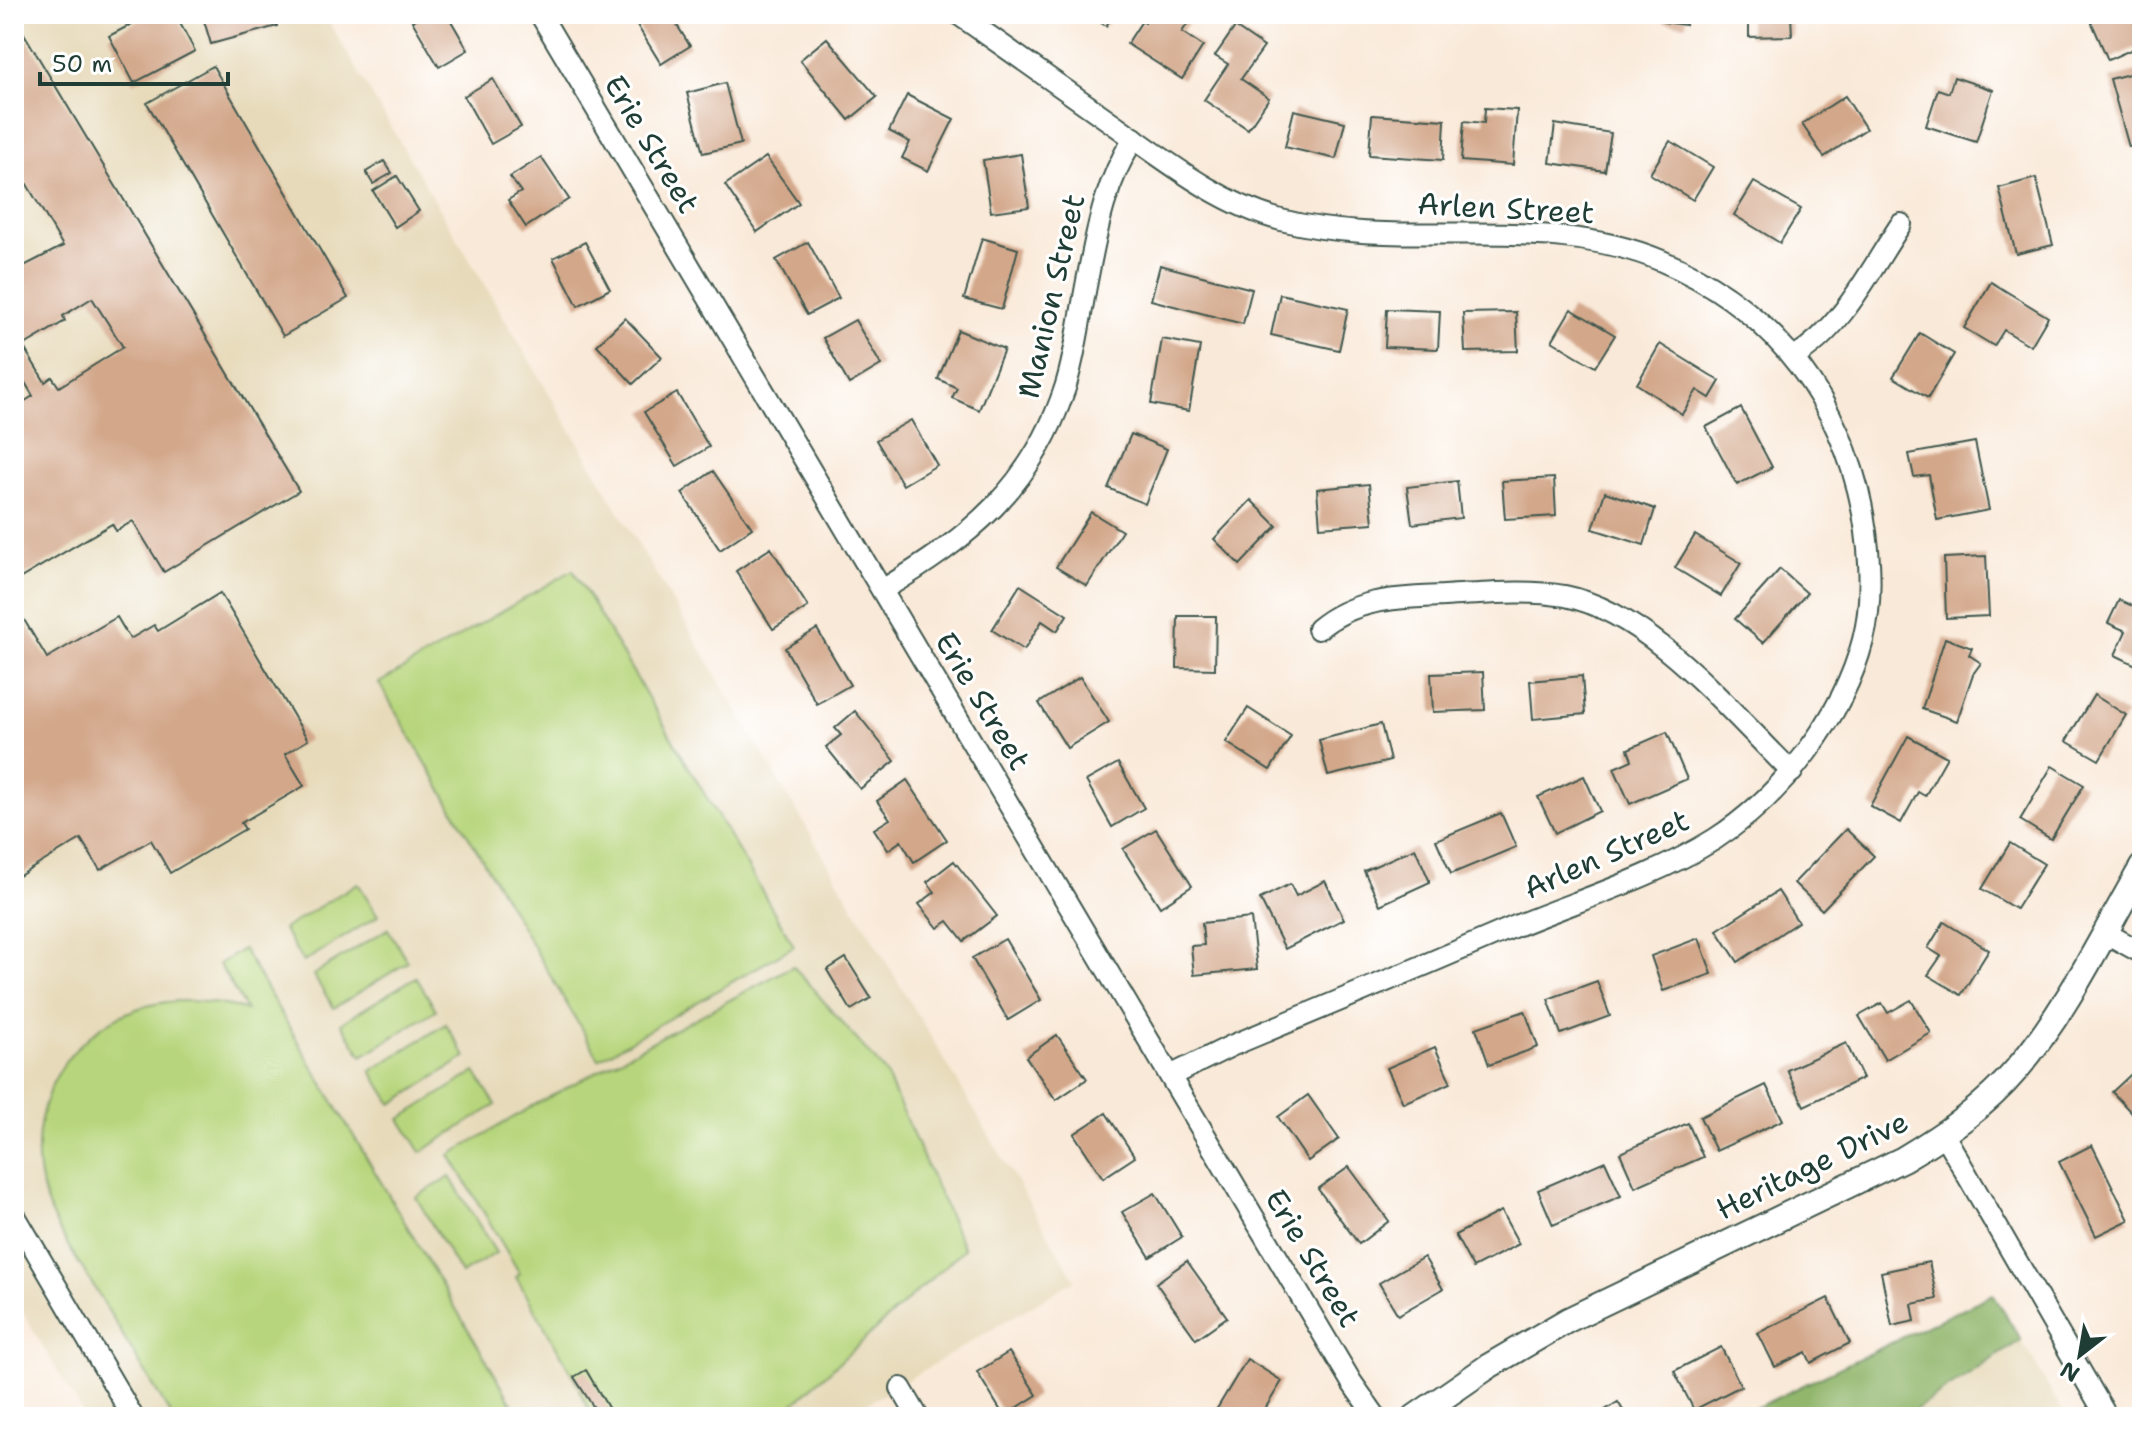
<svg xmlns="http://www.w3.org/2000/svg" width="2156" height="1431" font-family="'Shantell Sans',sans-serif">
	<style>
		.built { fill: #e7daba }
		.green { fill: #b7d57c; stroke: #6b8958; stroke-width: 2 }
		.forest { fill: #91b66c; stroke: #587a50; stroke-width: 2 }
		.building { fill: #d3a78a; fill-rule: evenodd }
		.lines { fill: none; stroke-linecap: round; stroke-linejoin: round }
		.minor-casing { stroke: #40574d; stroke-width: 24 }
		.tertiary-casing { stroke: #40574d; stroke-width: 28 }
		.minor { stroke: #fff; stroke-width: 20 }
		.tertiary { stroke: #fff; stroke-width: 24 }
		.labels { text-anchor: middle; dominant-baseline: central; stroke-width: 6; stroke-linejoin: round; paint-order: stroke }
		.street-label { font-size: 30px; fill: #1f3d34; stroke: #fff }
	</style>
	<rect width="100%" height="100%" fill="#fff"/>
	<filter id="ink" filterUnits="userSpaceOnUse"><feTurbulence type="fractalNoise" baseFrequency=".0125" numOctaves="2"/><feDisplacementMap in="SourceGraphic" scale="16" xChannelSelector="R" yChannelSelector="G"/><feConvolveMatrix kernelMatrix="1 2 1 2 8 2 1 2 1" color-interpolation-filters="sRGB"/></filter>
	<filter id="wash" filterUnits="userSpaceOnUse"><feTurbulence type="fractalNoise" baseFrequency=".006" numOctaves="4" result="noise"/><feDisplacementMap in="SourceGraphic" scale="32" xChannelSelector="R" yChannelSelector="G"/><feGaussianBlur stdDeviation="1.8" result="paint"/><feColorMatrix in="noise" values="0 0 0 0 0 0 0 0 0 0 0 0 0 0 0 0 0 1.4 0 .05"/><feComposite in="paint" operator="in"/></filter>
	<g filter="url(#wash)">
		<rect width="100%" height="100%" fill="#f9e9d8"/>
		<g class="built">
			<polygon points="14,14 324,14 1075,1280 845,1417 85,1417 14,1298"/>
			<polygon points="2021,1340 2066,1417 1904,1417 1918,1407"/>
		</g>
		<g class="green">
			<polygon points="573,570 794,946 599,1059 379,683"/>
			<polygon points="358,883 378,916 303,962 283,929"/>
			<polygon points="388,929 408,962 334,1008 313,975"/>
			<path d="M243,949l277,468h-348c-24,-40 -48,-80 -72,-120 -15,-26 -34,-52 -47,-79 -29,-62 -16,-139 38,-183 47,-39 100,-40 155,-25l-27,-46z"/>
			<polygon points="793,966 885,1072 964,1249 779,1417 592,1417 574,1377 516,1277 520,1274 450,1155 536,1104"/>
			<polygon points="416,977 436,1010 362,1056 341,1023"/>
			<polygon points="446,1024 466,1057 392,1104 371,1071"/>
			<polygon points="475,1072 496,1105 421,1152 400,1119"/>
			<polygon points="450,1177 496,1253 461,1274 416,1197"/>
		</g>
		<polygon class="forest" points="1993,1294 2021,1340 1904,1417 1737,1417"/>
		<g id="blocks">
			<g class="building">
				<polygon points="151,14 175,14 195,51 134,83 109,36"/>
				<polygon points="202,14 274,14 277,26 211,44"/>
				<polygon points="425,14 447,14 468,50 439,67 412,21"/>
				<polygon points="638,14 670,14 690,46 661,64 632,17"/>
				<polygon points="1088,14 1114,14 1106,26"/>
				<polygon points="1151,14 1194,14 1182,32 1203,46 1182,79 1127,44 1142,21 1145,23"/>
				<polygon points="1664,14 1687,14 1686,25 1663,22"/>
				<polygon points="1749,14 1791,14 1792,36 1749,37"/>
				<polygon points="2088,14 2131,14 2142,45 2108,60"/>
				<path d="M14,17l285,474 -135,81 -31,-51 -17,10 -4,-7 -98,58v-174l19,-12 -19,-32v-93l49,-25 -42,-72 -7,4zM92,298l31,49 -64,40 -7,-10 -7,5 -22,-36 42,-25 -2,-5z"/>
				<polygon points="1235,27 1264,47 1241,79 1269,98 1248,129 1204,100 1228,64 1215,56"/>
				<polygon points="827,38 877,97 849,120 800,60"/>
				<polygon points="213,66 348,298 283,336 147,103"/>
				<polygon points="2140,71 2142,143 2129,147 2110,79"/>
				<polygon points="1954,77 1993,90 1976,142 1926,126 1938,89 1949,93"/>
				<polygon points="493,79 521,127 491,144 464,96"/>
				<polygon points="725,83 741,144 703,153 687,93"/>
				<polygon points="907,95 954,119 928,171 902,158 910,142 889,131"/>
				<polygon points="1845,96 1866,129 1824,157 1802,124"/>
				<polygon points="1485,108 1517,110 1513,165 1461,161 1464,121 1484,123"/>
				<polygon points="1294,110 1345,122 1336,159 1285,147"/>
				<polygon points="1372,115 1445,120 1443,160 1369,155"/>
				<polygon points="1555,124 1611,133 1605,171 1550,163"/>
				<polygon points="1670,141 1713,167 1693,200 1650,174"/>
				<polygon points="1021,154 1029,207 991,212 983,160"/>
				<polygon points="541,157 569,199 526,227 508,200 521,192 510,177"/>
				<polygon points="766,157 799,203 757,232 725,185"/>
				<polygon points="384,161 392,173 373,184 366,172"/>
				<polygon points="397,176 419,211 395,227 373,191"/>
				<polygon points="2036,178 2053,245 2016,254 1999,188"/>
				<polygon points="1754,182 1801,209 1780,243 1734,215"/>
				<polygon points="982,238 1018,249 1002,309 964,299"/>
				<polygon points="585,242 610,289 578,306 553,258"/>
				<polygon points="808,242 839,298 807,315 776,260"/>
				<polygon points="1160,265 1252,289 1243,324 1151,300"/>
				<polygon points="1991,282 2048,317 2031,346 2004,330 1994,346 1964,328"/>
				<polygon points="1280,294 1348,309 1339,350 1271,335"/>
				<polygon points="1387,309 1440,311 1438,349 1385,347"/>
				<polygon points="1571,309 1615,335 1595,367 1552,341"/>
				<polygon points="1516,312 1518,351 1465,352 1463,313"/>
				<polygon points="625,318 662,357 633,384 597,345"/>
				<polygon points="855,320 881,365 849,384 823,338"/>
				<polygon points="958,330 1004,349 979,410 952,398 957,388 938,379"/>
				<polygon points="1920,333 1954,354 1928,398 1893,377"/>
				<polygon points="1162,339 1200,346 1189,411 1151,404"/>
				<polygon points="1660,344 1720,381 1710,398 1697,390 1682,414 1637,384"/>
				<polygon points="677,393 709,447 677,466 644,412"/>
				<polygon points="1741,408 1772,467 1737,485 1706,427"/>
				<polygon points="911,420 937,465 903,485 876,440"/>
				<polygon points="1131,434 1167,449 1145,504 1108,488"/>
				<polygon points="1975,442 1989,510 1937,520 1929,475 1914,477 1909,454"/>
				<polygon points="713,471 752,528 720,550 682,493"/>
				<polygon points="1554,478 1556,516 1505,519 1502,481"/>
				<polygon points="1457,481 1461,518 1412,524 1407,487"/>
				<polygon points="1369,484 1373,523 1320,527 1317,489"/>
				<polygon points="1605,492 1655,509 1644,545 1593,529"/>
				<polygon points="1251,500 1277,526 1240,565 1214,539"/>
				<polygon points="1091,512 1122,531 1087,586 1056,567"/>
				<polygon points="1695,535 1741,563 1721,596 1675,568"/>
				<polygon points="771,548 808,607 773,629 736,571"/>
				<polygon points="1986,556 1989,616 1946,618 1944,558"/>
				<polygon points="1780,569 1807,593 1763,643 1735,619"/>
				<polygon points="1020,585 1067,615 1057,631 1042,621 1024,650 992,630"/>
				<polygon points="220,593 308,740 285,754 304,786 241,823 245,829 170,873 151,840 100,870 81,839 14,879 14,603 47,658 117,617 130,639 154,625 158,631"/>
				<polygon points="2119,600 2142,610 2142,668 2115,655 2126,631 2108,623"/>
				<polygon points="1178,616 1216,616 1215,669 1177,668"/>
				<polygon points="817,629 850,685 817,704 785,648"/>
				<polygon points="1945,638 1972,648 1969,655 1981,663 1973,674 1957,721 1922,709"/>
				<polygon points="1483,672 1485,710 1433,712 1431,674"/>
				<polygon points="1582,676 1585,714 1533,719 1530,681"/>
				<polygon points="1080,677 1109,722 1067,748 1039,703"/>
				<polygon points="2094,695 2126,715 2099,760 2066,741"/>
				<polygon points="1248,708 1291,736 1270,770 1226,742"/>
				<polygon points="855,711 895,761 860,789 826,747 841,735 835,728"/>
				<polygon points="1381,724 1390,761 1328,776 1319,740"/>
				<polygon points="1667,732 1687,779 1630,804 1614,768 1632,760 1628,749"/>
				<polygon points="1908,736 1947,757 1925,796 1918,792 1901,823 1870,806"/>
				<polygon points="1118,763 1144,808 1112,827 1086,781"/>
				<polygon points="2052,766 2084,785 2051,839 2020,820"/>
				<polygon points="1584,776 1600,811 1555,833 1538,797"/>
				<polygon points="907,780 947,840 914,862 901,841 888,850 874,829 890,819 877,801"/>
				<polygon points="1501,813 1516,847 1451,874 1436,840"/>
				<polygon points="1156,829 1192,886 1160,907 1123,849"/>
				<polygon points="1846,829 1874,856 1822,910 1794,883"/>
				<polygon points="2010,843 2044,864 2016,909 1982,889"/>
				<polygon points="1415,848 1430,882 1380,905 1364,871"/>
				<polygon points="954,861 997,916 964,941 948,921 938,928 919,904 935,892 927,882"/>
				<polygon points="1325,881 1344,919 1285,949 1260,899 1290,884 1296,896"/>
				<polygon points="1778,891 1798,922 1738,962 1717,930"/>
				<polygon points="1251,918 1257,969 1194,975 1191,946 1204,945 1202,923"/>
				<polygon points="1944,922 1989,950 1961,995 1928,975 1941,956 1928,948"/>
				<polygon points="1699,938 1712,974 1663,991 1651,956"/>
				<polygon points="1005,939 1041,1000 1008,1020 972,958"/>
				<polygon points="846,958 871,998 851,1010 827,970"/>
				<polygon points="1597,981 1610,1016 1561,1034 1548,999"/>
				<polygon points="1911,1000 1931,1033 1885,1060 1859,1016 1882,1003 1888,1013"/>
				<polygon points="1525,1011 1538,1047 1489,1065 1476,1028"/>
				<polygon points="1057,1035 1087,1079 1056,1100 1026,1057"/>
				<polygon points="1846,1043 1863,1078 1804,1106 1787,1070"/>
				<polygon points="1435,1047 1451,1083 1403,1103 1387,1068"/>
				<polygon points="2142,1064 2142,1124 2112,1092"/>
				<polygon points="1766,1085 1783,1120 1716,1151 1700,1117"/>
				<polygon points="1308,1095 1339,1139 1308,1161 1278,1117"/>
				<polygon points="1106,1113 1135,1157 1103,1178 1074,1134"/>
				<polygon points="1688,1123 1703,1157 1635,1187 1620,1153"/>
				<polygon points="2092,1145 2129,1220 2096,1236 2059,1162"/>
				<polygon points="1605,1161 1621,1196 1553,1225 1538,1190"/>
				<polygon points="1349,1167 1389,1221 1359,1244 1318,1189"/>
				<polygon points="1155,1193 1182,1237 1150,1257 1122,1212"/>
				<polygon points="1501,1211 1519,1244 1473,1268 1455,1235"/>
				<polygon points="1424,1257 1443,1289 1398,1315 1379,1283"/>
				<polygon points="1187,1261 1227,1317 1196,1339 1156,1283"/>
				<polygon points="1929,1262 1937,1299 1912,1304 1915,1321 1892,1326 1881,1272"/>
				<polygon points="1828,1298 1850,1343 1811,1363 1806,1352 1775,1367 1758,1333"/>
				<polygon points="1721,1347 1741,1386 1694,1410 1674,1371"/>
				<polygon points="1009,1352 1037,1395 1004,1416 977,1372"/>
				<polygon points="1247,1359 1282,1381 1260,1417 1212,1417"/>
				<polygon points="586,1370 610,1411 600,1417 574,1377"/>
				<polygon points="1618,1402 1627,1417 1594,1417"/>
			</g>
		</g>
	</g>
	<g filter="url(#ink)">
		<use href="#blocks" fill-opacity="0" stroke="#40574d" stroke-width="2"/>
		<g class="lines">
			<defs>
				<g id="minor">
					<polyline points="540,14 1352,1383 1376,1417"/>
					<path d="M958,14c52,37 105,74 157,111 51,36 105,79 166,95 123,32 261,-10 381,41 100,42 169,123 196,229 11,45 17,104 5,150 -20,78 -82,156 -148,199 -62,39 -137,61 -204,89 -93,40 -186,79 -280,118l-61,30"/>
					<path d="M1794,357c49,-29 76,-87 107,-133"/>
					<path d="M882,590c87,-52 150,-102 183,-202 11,-34 15,-72 22,-107 10,-52 18,-98 47,-143"/>
					<path d="M1318,629c37,-31 80,-31 126,-33 40,-2 82,-7 121,0 86,17 165,116 227,176"/>
					<polyline points="2104,932 2142,953"/>
					<polyline points="1944,1135 2107,1417"/>
					<polyline points="14,1214 133,1417"/>
					<polyline points="901,1388 918,1417"/>
				</g>
				<path id="tertiary" d="M1415,1417l74,-51 79,-46 335,-161c42,-25 82,-52 114,-90 51,-60 86,-135 125,-202"/>
			</defs>
			<use href="#minor" class="minor-casing"/>
			<use href="#tertiary" class="tertiary-casing"/>
			<use href="#minor" class="minor"/>
			<use href="#tertiary" class="tertiary"/>
		</g>
	</g>
	<g class="labels">
		<g class="street-label">
			<text transform="translate(652 144) rotate(59)">Erie Street</text>
			<text transform="translate(1506 208) rotate(3)">Arlen Street</text>
			<text transform="translate(1051 296) rotate(-77)">Manion Street</text>
			<text transform="translate(983 701) rotate(59)">Erie Street</text>
			<text transform="translate(1606 854) rotate(-24)">Arlen Street</text>
			<text transform="translate(1812 1165) rotate(-26)">Heritage Drive</text>
			<text transform="translate(1313 1258) rotate(59)">Erie Street</text>
		</g>
	</g>
	<rect width="2156" height="1431" fill="none" stroke="#fff" stroke-width="48"/>
	<g transform="translate(2080 1355) rotate(211)" stroke="#ffffff" stroke-width="6" paint-order="stroke">
	<path d="M0-6L14 30L0 20L-14 30Z" fill="#1f3d34"/>
	<text y="-12" font-size="22" font-weight="bold" text-anchor="middle" fill="#1f3d34">N</text>
	</g>
	<path d="M40 72v12h188v-12" fill="none" stroke="#1f3d34" stroke-width="4"/>
	<text x="52" y="72" font-size="24" fill="#1f3d34" stroke="#ffffff" stroke-width="6" paint-order="stroke">50 m</text>
</svg>
